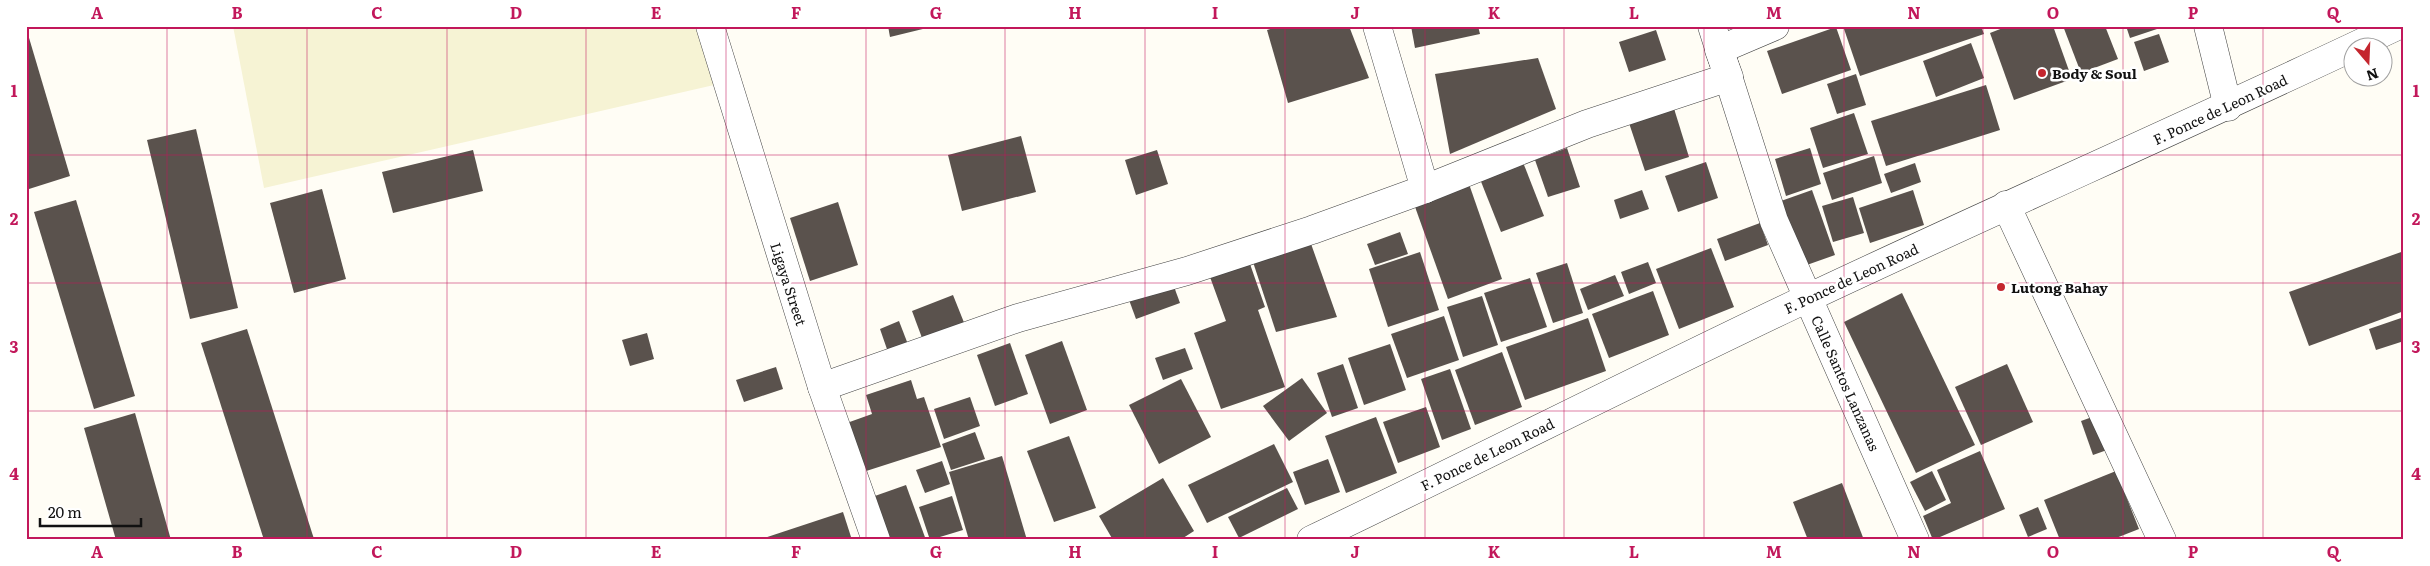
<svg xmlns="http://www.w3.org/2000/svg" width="2430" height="566" font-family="Literata,serif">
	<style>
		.farmland { fill: #f6f3d4 }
		.building { fill: #5a524d }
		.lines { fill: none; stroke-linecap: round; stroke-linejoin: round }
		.minor-casing { stroke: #444; stroke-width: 29 }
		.tertiary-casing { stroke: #444; stroke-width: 29 }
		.minor { stroke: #fff; stroke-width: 28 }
		.tertiary { stroke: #fff; stroke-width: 28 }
		.grid { fill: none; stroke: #c2185b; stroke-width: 1; stroke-opacity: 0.55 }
		.poi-dot { fill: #c4262e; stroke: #fff; stroke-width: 2 }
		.labels { text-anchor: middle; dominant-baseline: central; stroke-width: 5; stroke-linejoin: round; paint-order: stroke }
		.poi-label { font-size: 14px; font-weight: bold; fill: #111; stroke: #fff; text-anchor: start }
		.street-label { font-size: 14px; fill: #111; stroke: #fff }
		.neatline { fill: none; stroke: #c2185b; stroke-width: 2 }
		.grid-label { font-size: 16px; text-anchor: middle; font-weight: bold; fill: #c2185b }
	</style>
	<rect width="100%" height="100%" fill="#fffdf5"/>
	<polygon class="farmland" points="233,26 699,26 714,85 264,188"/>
	<g class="building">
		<polygon points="888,26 931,26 931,27 890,37"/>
		<polygon points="1280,26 1349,26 1369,78 1288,103 1267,30"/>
		<polygon points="1411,26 1478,26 1480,34 1415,48"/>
		<polygon points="1843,26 1981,26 1984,34 1860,76"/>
		<polygon points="2008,26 2053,26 2072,79 2014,100 1990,33"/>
		<polygon points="2063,26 2105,26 2118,59 2081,73"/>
		<polygon points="2126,26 2163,26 2163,27 2130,38"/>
		<polygon points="1836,27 1851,70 1782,94 1767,51"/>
		<polygon points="1656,30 1666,60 1629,72 1619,42"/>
		<polygon points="27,31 70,176 29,189 26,181"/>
		<polygon points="2159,34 2169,62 2144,71 2134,42"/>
		<polygon points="1971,43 1984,78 1936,97 1923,61"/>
		<polygon points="1538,58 1556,109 1450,154 1435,74"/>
		<polygon points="1856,74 1866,105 1837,114 1827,84"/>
		<polygon points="1986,85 2000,130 1886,166 1871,121"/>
		<polygon points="1672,102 1689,157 1645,171 1627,117"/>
		<polygon points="1854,113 1868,154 1823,168 1810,128"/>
		<polygon points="196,129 238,308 190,319 147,140"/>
		<polygon points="1021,136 1036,192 962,211 948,155"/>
		<polygon points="1567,148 1580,187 1548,197 1535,160"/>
		<polygon points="1810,148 1821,184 1786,196 1775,159"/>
		<polygon points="473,150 483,191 393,213 382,172"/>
		<polygon points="1157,150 1168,184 1136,195 1125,160"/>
		<polygon points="1519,152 1544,216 1501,232 1476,169"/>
		<polygon points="1874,156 1882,183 1832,200 1823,173"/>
		<polygon points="1706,162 1718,198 1678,212 1665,176"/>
		<polygon points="1915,163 1921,182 1891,193 1884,174"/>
		<polygon points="1469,184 1502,279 1448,299 1414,204"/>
		<polygon points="322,189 346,279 294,293 270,203"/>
		<polygon points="1642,190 1649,209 1620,219 1614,200"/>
		<polygon points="1812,190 1835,255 1804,266 1781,201"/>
		<polygon points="1913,190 1924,225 1870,243 1859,208"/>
		<polygon points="1853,197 1864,233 1833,242 1822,206"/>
		<polygon points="76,200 135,396 94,409 34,212"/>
		<polygon points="838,202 858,265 810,281 790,218"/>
		<polygon points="1760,223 1768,245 1725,261 1717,239"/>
		<polygon points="1400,232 1408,254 1375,265 1367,244"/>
		<polygon points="1310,241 1337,317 1276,332 1252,259"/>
		<polygon points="1711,248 1734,307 1679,329 1656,269"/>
		<polygon points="2404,251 2404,311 2309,346 2289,292"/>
		<polygon points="1420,252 1439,310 1388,327 1369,269"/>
		<polygon points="1648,262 1656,283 1629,294 1621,272"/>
		<polygon points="1567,263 1583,313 1553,323 1536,273"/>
		<polygon points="1250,264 1265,307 1258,310 1285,387 1221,409 1194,333 1226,321 1210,277"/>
		<polygon points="1169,273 1180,303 1136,319 1125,289"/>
		<polygon points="1615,275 1624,296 1588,310 1580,289"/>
		<polygon points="1530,278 1547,327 1501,342 1484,293"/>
		<polygon points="1653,291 1669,335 1609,358 1592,314"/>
		<polygon points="1902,293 1975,445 1916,473 1844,322"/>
		<polygon points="953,295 967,330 925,346 912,311"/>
		<polygon points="1482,296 1498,345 1463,357 1447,307"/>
		<polygon points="1444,316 1459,360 1407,378 1391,334"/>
		<polygon points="2404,317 2404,341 2376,350 2369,329"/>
		<polygon points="1588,318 1606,371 1525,400 1506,347"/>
		<polygon points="899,321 909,347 889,355 880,329"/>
		<polygon points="247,329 314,539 311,540 264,540 201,343"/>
		<polygon points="647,333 654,359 630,366 622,340"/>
		<polygon points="1062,341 1087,410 1050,424 1025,355"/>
		<polygon points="1010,343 1028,394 995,406 977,355"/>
		<polygon points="1390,344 1406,390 1364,405 1348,358"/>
		<polygon points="1185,348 1193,369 1163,380 1155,358"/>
		<polygon points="1502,352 1522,407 1475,425 1455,370"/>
		<polygon points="1343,364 1358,408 1332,417 1317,373"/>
		<polygon points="2007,364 2033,422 1981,445 1955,387"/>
		<polygon points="776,367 783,389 744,402 736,380"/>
		<polygon points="1450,369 1471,429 1442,440 1421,379"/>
		<polygon points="1302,378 1327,413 1289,441 1263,406"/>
		<polygon points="1181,379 1211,437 1159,464 1129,405"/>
		<polygon points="911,380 917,399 924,397 941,447 860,473 844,424 872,414 866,395"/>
		<polygon points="970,397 980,426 944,439 934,409"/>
		<polygon points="1426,407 1440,447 1398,463 1383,422"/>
		<polygon points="135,413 171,540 116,540 84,428"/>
		<polygon points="2095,416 2107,450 2093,455 2081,421"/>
		<polygon points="1376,417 1397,473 1346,493 1325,436"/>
		<polygon points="975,432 985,459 951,470 942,444"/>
		<polygon points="1069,436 1096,508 1054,522 1027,451"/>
		<polygon points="1274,444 1293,482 1207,523 1188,485"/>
		<polygon points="1980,451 2005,509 1933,540 1923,516 1951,503 1937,470"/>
		<polygon points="1002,456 1027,540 969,540 949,472"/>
		<polygon points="1328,459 1340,492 1305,505 1293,472"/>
		<polygon points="942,461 950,484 925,493 916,470"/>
		<polygon points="1932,471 1946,500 1925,511 1910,482"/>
		<polygon points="2116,471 2139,529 2111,540 2060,540 2044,500"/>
		<polygon points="1163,478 1194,531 1180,540 1113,540 1099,516"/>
		<polygon points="1842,483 1864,540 1808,540 1793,502"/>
		<polygon points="906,485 926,540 887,540 872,497"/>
		<polygon points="1287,488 1298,509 1239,538 1228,517"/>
		<polygon points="952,496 963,530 930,540 919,507"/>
		<polygon points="2038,507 2047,529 2028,537 2019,515"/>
		<polygon points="843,512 852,540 761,540 761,539"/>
	</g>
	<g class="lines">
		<defs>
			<g id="minor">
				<polyline points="710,26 822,387 876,540"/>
				<polyline points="1377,26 1425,189"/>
				<polyline points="1712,26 1774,221 1915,540"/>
				<polyline points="2208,26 2228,107"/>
				<polyline points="2006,205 2162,540"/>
				<polyline points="822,387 1018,318 1187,271 1312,230 1425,189 1587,124 1729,77 1719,50 1775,26"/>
			</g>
			<path id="tertiary" d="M1311,540c167,-80 332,-164 499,-243 195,-92 392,-178 587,-271"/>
		</defs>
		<use href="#minor" class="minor-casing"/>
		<use href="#tertiary" class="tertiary-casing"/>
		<use href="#minor" class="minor"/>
		<use href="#tertiary" class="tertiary"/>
	</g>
	<path class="grid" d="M167,26v514M307,26v514M447,26v514M586,26v514M726,26v514M866,26v514M1005,26v514M1145,26v514M1285,26v514M1425,26v514M1564,26v514M1704,26v514M1844,26v514M1983,26v514M2123,26v514M2263,26v514M26,155h2378M26,283h2378M26,411h2378"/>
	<g class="poi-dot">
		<circle cx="2042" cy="73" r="5"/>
		<circle cx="2001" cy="287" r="5"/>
	</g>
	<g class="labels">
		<g class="poi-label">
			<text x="2052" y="73">Body &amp; Soul</text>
			<text x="2011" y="287">Lutong Bahay</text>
		</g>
		<g class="street-label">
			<text transform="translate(2220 109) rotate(-25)">F. Ponce de Leon Road</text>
			<text transform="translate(1851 278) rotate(-25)">F. Ponce de Leon Road</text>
			<text transform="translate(789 284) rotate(72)">Ligaya Street</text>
			<text transform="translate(1846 383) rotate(66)">Calle Santos Lanzanas</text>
			<text transform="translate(1487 454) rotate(-26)">F. Ponce de Leon Road</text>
		</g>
	</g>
	<rect width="2430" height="566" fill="none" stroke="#ffffff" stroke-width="55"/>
	<g transform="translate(2368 62) rotate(161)"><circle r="24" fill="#ffffff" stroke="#a0a0a0"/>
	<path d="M0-4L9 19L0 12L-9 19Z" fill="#c4262e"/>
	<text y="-8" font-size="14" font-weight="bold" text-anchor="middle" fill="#111111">N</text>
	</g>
	<path d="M40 518v8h101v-8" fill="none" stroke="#111111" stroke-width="2.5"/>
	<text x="48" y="518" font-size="15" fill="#111111" stroke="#ffffff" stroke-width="4" paint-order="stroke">20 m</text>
	<rect x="28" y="28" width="2374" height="510" class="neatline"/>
	<g class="grid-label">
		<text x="97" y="19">A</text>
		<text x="237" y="19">B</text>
		<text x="377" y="19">C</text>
		<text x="516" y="19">D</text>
		<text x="656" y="19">E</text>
		<text x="796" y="19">F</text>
		<text x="936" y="19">G</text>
		<text x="1075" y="19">H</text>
		<text x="1215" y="19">I</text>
		<text x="1355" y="19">J</text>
		<text x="1494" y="19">K</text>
		<text x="1634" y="19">L</text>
		<text x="1774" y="19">M</text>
		<text x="1914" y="19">N</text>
		<text x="2053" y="19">O</text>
		<text x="2193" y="19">P</text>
		<text x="2333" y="19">Q</text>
		<text x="14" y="97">1</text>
		<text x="2416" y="97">1</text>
		<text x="14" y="225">2</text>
		<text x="2416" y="225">2</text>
		<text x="14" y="353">3</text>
		<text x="2416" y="353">3</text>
		<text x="14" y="480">4</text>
		<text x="2416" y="480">4</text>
		<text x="97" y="558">A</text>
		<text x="237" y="558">B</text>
		<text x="377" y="558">C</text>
		<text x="516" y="558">D</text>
		<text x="656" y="558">E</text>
		<text x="796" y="558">F</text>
		<text x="936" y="558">G</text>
		<text x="1075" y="558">H</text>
		<text x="1215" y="558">I</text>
		<text x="1355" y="558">J</text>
		<text x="1494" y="558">K</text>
		<text x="1634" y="558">L</text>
		<text x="1774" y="558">M</text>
		<text x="1914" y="558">N</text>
		<text x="2053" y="558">O</text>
		<text x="2193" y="558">P</text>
		<text x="2333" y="558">Q</text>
	</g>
</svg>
